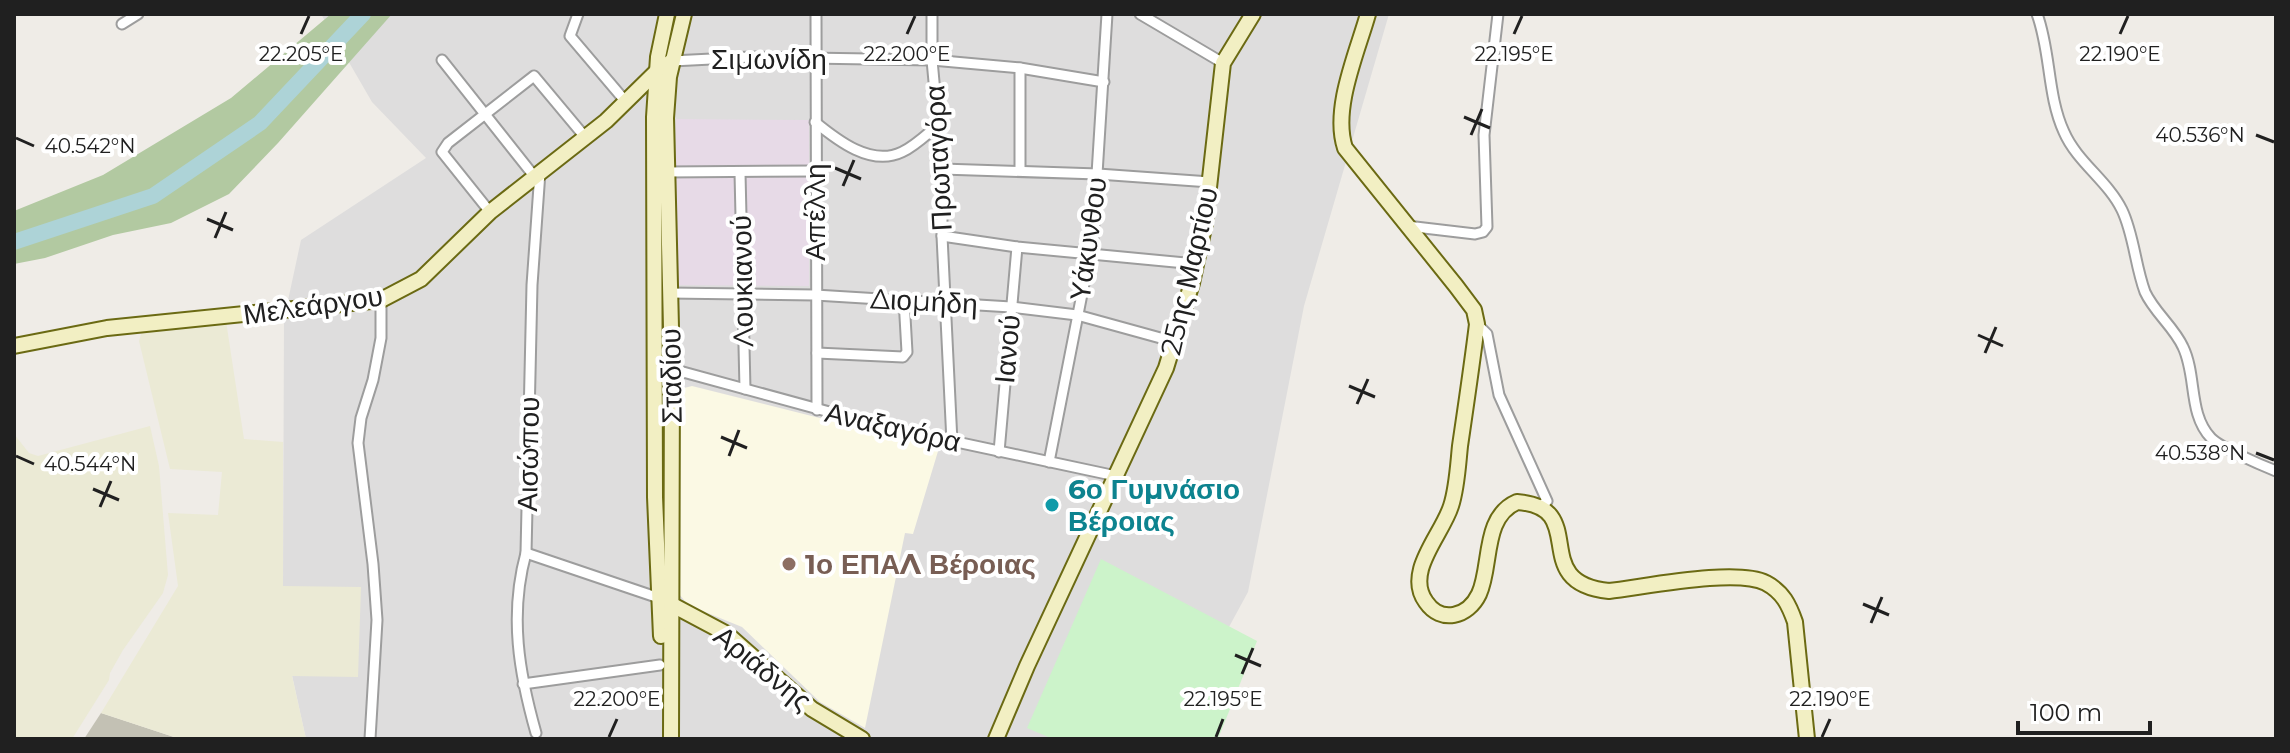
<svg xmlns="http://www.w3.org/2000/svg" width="2290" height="753" font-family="Montserrat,sans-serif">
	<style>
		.residential { fill: #dedddd }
		.industrial { fill: #e7dae7 }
		.education { fill: #fbf9e4 }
		.construction { fill: #c3c1b4 }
		.farmland { fill: #ebead5 }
		.forest { fill: #b2c9a1 }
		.park { fill: #ccf3ca }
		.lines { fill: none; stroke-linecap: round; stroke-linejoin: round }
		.river { stroke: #add3d7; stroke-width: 16 }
		.street-casing { stroke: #9d9d9d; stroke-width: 13 }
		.secondary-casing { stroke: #6b6a13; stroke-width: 18 }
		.street { stroke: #fff; stroke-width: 9 }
		.secondary { stroke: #f2efc3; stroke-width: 14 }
		.ticks { fill: none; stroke: #202020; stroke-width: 3 }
		.culture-dot { fill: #0f9aa8; stroke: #fff; stroke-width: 3 }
		.education-dot { fill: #8d6e63; stroke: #fff; stroke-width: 3 }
		.labels { text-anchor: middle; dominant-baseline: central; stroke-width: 8; stroke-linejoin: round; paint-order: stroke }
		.street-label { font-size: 28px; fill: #202020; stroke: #fff }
		.culture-label { font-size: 28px; font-weight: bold; fill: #0d838f; stroke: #fff; text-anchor: start }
		.education-label { font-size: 28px; font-weight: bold; fill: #785e54; stroke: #fff; text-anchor: start }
		.ticks-label { font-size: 20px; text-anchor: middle; fill: #202020; stroke: #fff; stroke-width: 8; stroke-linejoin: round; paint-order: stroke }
	</style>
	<rect width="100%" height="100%" fill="#efece7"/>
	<polygon class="residential" points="321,14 1389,14 1304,306 1248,592 1168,739 306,739 292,675 283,586 284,319 301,240 426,158 372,102"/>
	<polygon class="industrial" points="676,119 809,120 809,286 676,285"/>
	<polygon class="education" points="692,386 939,448 913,534 905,533 865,728 820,702 742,627 688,605 679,594 680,389"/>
	<polygon class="construction" points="101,713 180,739 84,739"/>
	<g class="farmland">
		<polygon points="226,321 244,439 283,442 283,586 361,587 358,677 292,676 306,739 180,739 101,713 178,586 168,513 218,515 222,472 170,469 139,341 142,331"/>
		<polygon points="150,426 159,466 168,575 163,593 123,650 110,673 109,680 72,739 14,739 14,434 29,453 38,456"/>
	</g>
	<polygon class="forest" points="331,14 392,14 278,143 229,194 171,223 113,235 45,258 14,264 14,211 103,175 231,98"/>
	<polygon class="park" points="1101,559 1257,641 1218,739 1053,739 1027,728"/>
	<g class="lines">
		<polyline class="river" points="14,242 153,196 260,123 363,14"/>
		<defs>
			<g id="street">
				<polyline points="578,14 570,36 626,102"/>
				<polyline points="816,14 817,410"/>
				<polyline points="932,14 932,60 942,169 942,236 952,442"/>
				<polyline points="1140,14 1223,63"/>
				<path d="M2037,14c14,38 10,81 27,118 13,30 44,49 58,78 12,25 13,55 23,82 9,20 29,35 38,55 14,29 5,67 28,91 10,10 50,27 65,33"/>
				<polyline points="122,24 138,14"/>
				<polyline points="442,60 534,176"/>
				<polyline points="672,61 751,57 932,60 1020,68 1104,82"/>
				<polyline points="1020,68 1020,170"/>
				<path d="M815,122c22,18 56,45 87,30 13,-6 25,-18 36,-27"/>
				<polyline points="942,169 1098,174 1210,182"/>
				<polyline points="666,172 815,171"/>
				<polyline points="740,173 745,389"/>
				<polyline points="490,212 442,152 448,143 534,76 585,137"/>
				<polyline points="1407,226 1475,234 1483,232 1487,227 1484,135 1498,14"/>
				<polyline points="942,236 1017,247 1196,264"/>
				<polyline points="669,293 815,295 1011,307 1077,315 1175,342"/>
				<polyline points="1477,324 1487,334 1499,395 1547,501 1541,506"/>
				<polyline points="817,353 903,357 907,352 904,299"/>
				<polyline points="672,369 877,425 1116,476"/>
				<polyline points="999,452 1017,247"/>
				<polyline points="1049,462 1093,238 1107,14"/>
				<polyline points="526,553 659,598"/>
				<polyline points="523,684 660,665"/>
				<path d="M536,733c-17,-60 -27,-118 -10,-180l6,-268 8,-113"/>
				<polyline points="370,739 377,620 373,564 358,443 361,418 373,380 381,338 381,300"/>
			</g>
			<g id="secondary">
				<path d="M1368,14c-11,39 -36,95 -23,134l111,138 18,24 3,14c-5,41 -11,81 -17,122 -2,19 -3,42 -9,60 -9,29 -47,66 -25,96 15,22 42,15 53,-8 13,-28 3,-77 38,-92 75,5 9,81 92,89 36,-4 127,-23 157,-8 17,9 23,22 29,39l12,117"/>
				<polyline points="14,346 107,328 381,300 421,279 490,212 606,121 656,72 672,61"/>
				<polyline points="663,600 727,634 812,709 862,739"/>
				<polyline points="661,636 655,497 654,117 658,57 667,14"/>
				<polyline points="671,739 672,369 666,118 669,77 684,14"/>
				<polyline points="996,739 1027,666 1166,368 1192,283 1205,223 1223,63 1253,14"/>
			</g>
		</defs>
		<use href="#street" class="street-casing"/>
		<use href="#secondary" class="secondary-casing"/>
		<use href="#street" class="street"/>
		<use href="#secondary" class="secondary"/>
	</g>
	<path class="ticks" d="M301,34l8,-18M907,34l8,-18M1514,34l8,-18M2120,34l8,-18M1464,117l26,11M1471,135l11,-26M2256,135l18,7M16,138l18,8M835,168l26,11M843,186l11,-26M207,219l26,11M215,238l11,-26M1978,335l25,11M1985,353l11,-26M1349,386l26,11M1357,404l11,-25M721,437l26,11M2256,453l18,7M16,456l18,8M729,456l10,-26M93,489l26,11M100,507l11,-26M1863,604l26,11M1871,623l11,-26M1235,655l26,11M1242,674l11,-26M609,737l8,-18M1216,737l7,-18M1822,737l8,-18"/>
	<circle class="culture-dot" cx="1052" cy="505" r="8"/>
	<circle class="education-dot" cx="789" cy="564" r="8"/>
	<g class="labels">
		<g class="street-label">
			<text x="769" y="59">Σιμωνίδη</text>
			<text transform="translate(938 158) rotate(-93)">Πρωταγόρα</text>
			<text transform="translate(815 212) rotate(-90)">Απέλλη</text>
			<text transform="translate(1088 239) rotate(-82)">Υάκυνθου</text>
			<text transform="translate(1189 271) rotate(-77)">25ης Μαρτίου</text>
			<text transform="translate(742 281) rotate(-91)">Λουκιανού</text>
			<text transform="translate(924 301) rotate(3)">Διομήδη</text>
			<text transform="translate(313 305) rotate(-8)">Μελεάργου</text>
			<text transform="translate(1007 349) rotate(-85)">Ιανού</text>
			<text transform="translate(671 376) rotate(-91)">Σταδίου</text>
			<text transform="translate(893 427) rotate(13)">Αναξαγόρα</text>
			<text transform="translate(528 454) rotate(-89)">Αισώπου</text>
			<text transform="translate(763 668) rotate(39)">Αριάδνης</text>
		</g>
		<g class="culture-label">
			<text x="1068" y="489">6ο Γυμνάσιο<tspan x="1068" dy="32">Βέροιας</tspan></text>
		</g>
		<g class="education-label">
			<text x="805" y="564">1ο ΕΠΑΛ Βέροιας</text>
		</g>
	</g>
	<g class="ticks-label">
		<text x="301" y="61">22.205°E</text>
		<text x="907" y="61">22.200°E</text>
		<text x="1514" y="61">22.195°E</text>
		<text x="2120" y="61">22.190°E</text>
		<text x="2200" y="142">40.536°N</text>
		<text x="90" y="153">40.542°N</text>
		<text x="2200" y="460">40.538°N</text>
		<text x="90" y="471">40.544°N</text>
		<text x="617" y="706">22.200°E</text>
		<text x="1223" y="706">22.195°E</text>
		<text x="1830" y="706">22.190°E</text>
	</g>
	<rect width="2290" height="753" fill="none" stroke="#202020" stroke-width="32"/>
	<path d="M2018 721v12h132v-12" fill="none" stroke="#202020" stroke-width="4"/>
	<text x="2030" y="721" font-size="24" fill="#202020" stroke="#ffffff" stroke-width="6" paint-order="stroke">100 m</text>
</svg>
